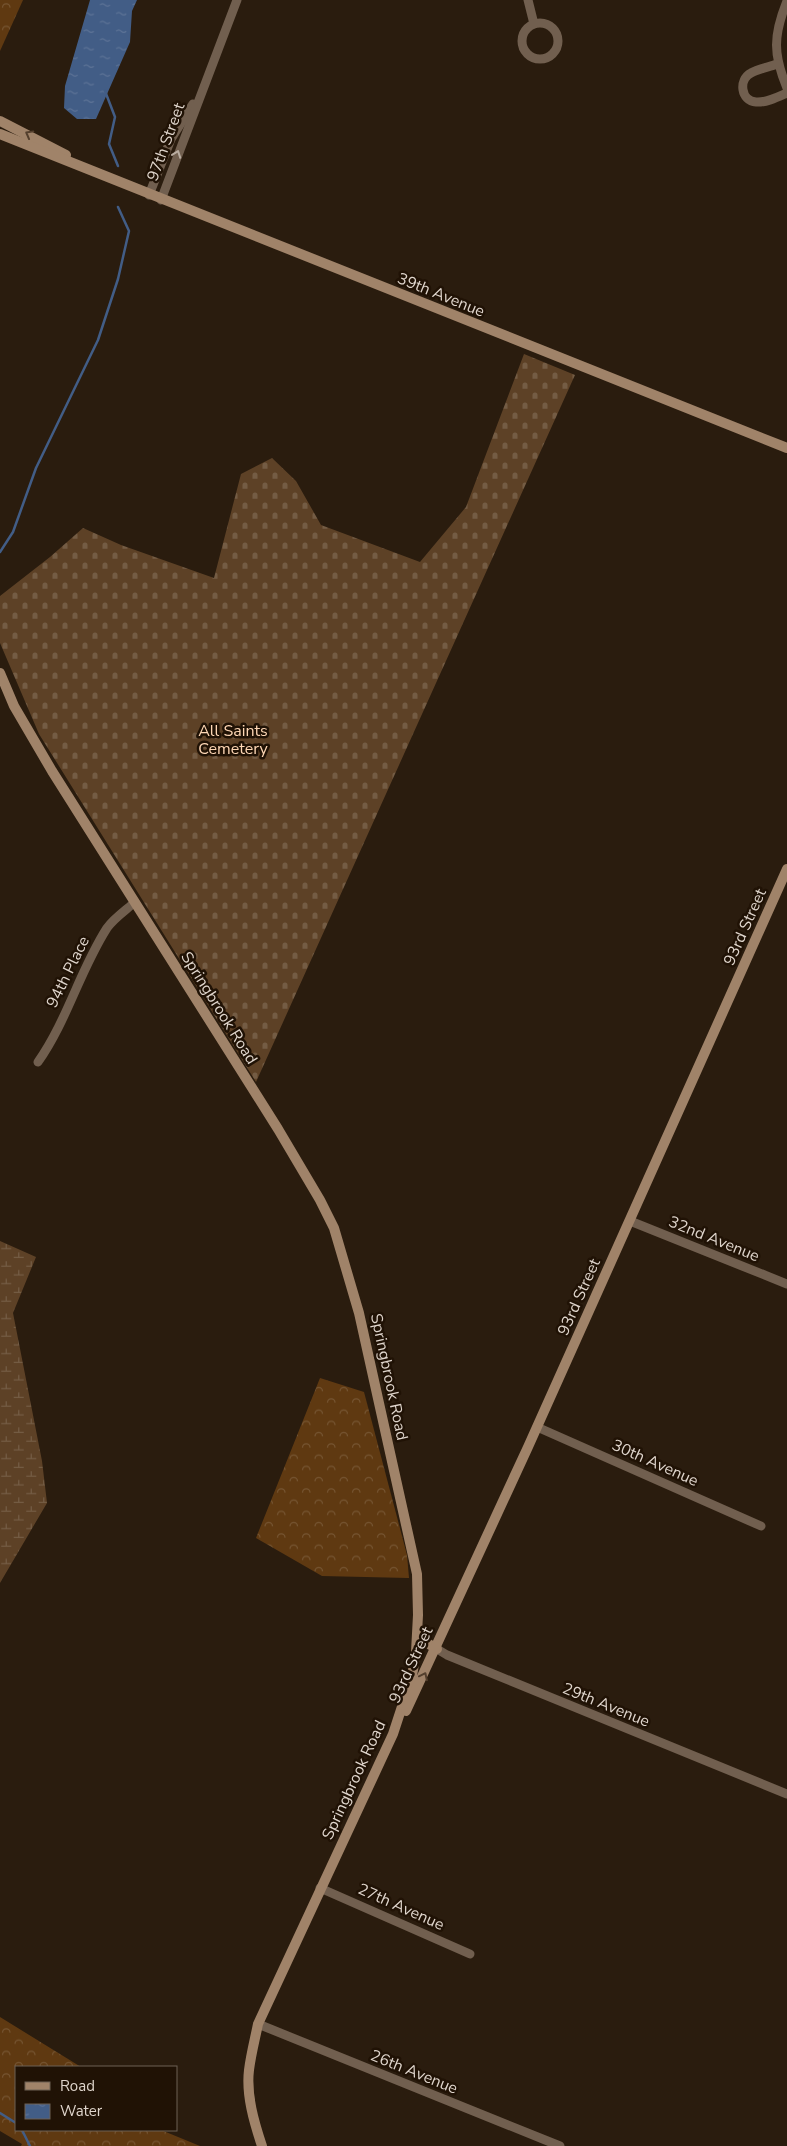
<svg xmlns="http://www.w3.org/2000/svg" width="787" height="2146" font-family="'Nunito Sans',sans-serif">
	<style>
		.forest { fill: url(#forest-crowns) }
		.wetland { fill: url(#wetland-marsh) }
		.cemetery { fill: url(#cemetery-stones) }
		.water { fill: url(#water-ripples) }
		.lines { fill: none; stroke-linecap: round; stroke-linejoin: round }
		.stream { stroke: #425d86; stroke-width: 2.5 }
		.street { stroke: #715f4f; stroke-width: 9 }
		.secondary { stroke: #a08369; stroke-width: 10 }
		.oneway { stroke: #533f2d }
		.oneway2 { stroke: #b8aca0 }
		.labels { text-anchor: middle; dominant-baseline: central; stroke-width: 5; stroke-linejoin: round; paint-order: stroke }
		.street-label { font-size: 16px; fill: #dfd5cc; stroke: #201205 }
		.park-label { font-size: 16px; fill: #fed7b5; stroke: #201205 }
	</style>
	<defs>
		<pattern id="forest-crowns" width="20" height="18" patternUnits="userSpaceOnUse" patternTransform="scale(1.25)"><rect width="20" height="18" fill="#5f3911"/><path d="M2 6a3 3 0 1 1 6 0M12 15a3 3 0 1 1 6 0" fill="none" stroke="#765532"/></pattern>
		<pattern id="wetland-marsh" width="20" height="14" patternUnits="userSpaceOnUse" patternTransform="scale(1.25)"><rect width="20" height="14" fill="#5d4126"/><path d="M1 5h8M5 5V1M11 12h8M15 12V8" fill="none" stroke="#745c44"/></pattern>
		<pattern id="cemetery-stones" width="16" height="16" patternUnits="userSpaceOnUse" patternTransform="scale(1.25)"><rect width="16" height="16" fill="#5d4126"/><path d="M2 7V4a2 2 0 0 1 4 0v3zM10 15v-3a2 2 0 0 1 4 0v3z" fill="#745c44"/></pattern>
		<pattern id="water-ripples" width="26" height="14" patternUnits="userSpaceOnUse" patternTransform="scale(1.25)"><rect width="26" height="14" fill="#425d86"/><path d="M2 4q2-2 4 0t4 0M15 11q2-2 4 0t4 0" fill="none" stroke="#5d7396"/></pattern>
	</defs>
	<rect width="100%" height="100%" fill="#2a1c0e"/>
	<g class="forest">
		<polygon points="0,0 23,0 0,51"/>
		<polygon points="320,1378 364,1392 407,1555 409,1578 322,1576 256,1538"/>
		<polygon points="0,2017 81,2067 16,2067 16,2130 161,2130 200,2146 21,2146 22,2144 0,2131"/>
	</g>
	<polygon class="wetland" points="0,1241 36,1257 13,1313 42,1461 47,1503 0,1583"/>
	<polygon class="cemetery" points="524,354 575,375 256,1082 39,734 0,643 0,596 50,557 83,528 121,545 214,578 241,474 272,458 296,481 321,525 420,562 466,507"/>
	<polygon class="water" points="90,0 137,0 132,11 130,42 96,119 77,119 64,108 65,86"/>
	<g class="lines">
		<g class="stream">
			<polyline points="105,91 115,117 109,144 118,166"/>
			<polyline points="0,552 13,532 36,468 98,340 118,279 129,231 118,207"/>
			<polyline points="0,2113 16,2123"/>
			<polyline points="22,2130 30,2146"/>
		</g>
		<g class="street">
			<polyline points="528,0 534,24"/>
			<path d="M787,1c-14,35 -14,53 0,87"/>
			<circle cx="540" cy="41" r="18"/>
			<path d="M777,64c-8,3 -19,5 -26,9 -13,7 -10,28 5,29 10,1 22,-5 31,-9"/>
			<polyline points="149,195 171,139 193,104"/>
			<polyline points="161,200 237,0"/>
			<path d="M38,1062c29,-41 42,-92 69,-134 7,-10 19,-18 28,-26"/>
			<polyline points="630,1221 787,1284"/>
			<polyline points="537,1427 761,1526"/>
			<polyline points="437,1649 447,1655 787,1794"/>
			<polyline points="320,1888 470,1954"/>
			<polyline points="258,2024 560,2146"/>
		</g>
		<g class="secondary">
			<polyline points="0,121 66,155"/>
			<polyline points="0,134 787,448"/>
			<path d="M0,673l14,33 38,65 226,358 42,71 14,28 25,85 58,261 1,41 -2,37 -4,24 -19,58 -135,290c-3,15 -7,30 -9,46 -3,25 5,52 13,76"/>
			<polyline points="417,1637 437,1649"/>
			<polyline points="406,1711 528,1447 787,869"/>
		</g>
	</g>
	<defs><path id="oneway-chevron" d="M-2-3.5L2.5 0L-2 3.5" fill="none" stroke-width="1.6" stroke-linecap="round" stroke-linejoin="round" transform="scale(1.25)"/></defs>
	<g class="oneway">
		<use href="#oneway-chevron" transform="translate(29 134) rotate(-151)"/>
		<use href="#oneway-chevron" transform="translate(424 1676) rotate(-64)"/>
	</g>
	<use class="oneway2" href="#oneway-chevron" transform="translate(177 154) rotate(-70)"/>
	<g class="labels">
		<g class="street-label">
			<text transform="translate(166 142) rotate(-70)">97th Street</text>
			<text transform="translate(441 295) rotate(22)">39th Avenue</text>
			<text transform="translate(745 927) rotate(-66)">93rd Street</text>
			<text transform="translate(68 972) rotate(-64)">94th Place</text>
			<text transform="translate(219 1008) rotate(58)">Springbrook Road</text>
			<text transform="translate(714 1239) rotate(22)">32nd Avenue</text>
			<text transform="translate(579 1297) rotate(-66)">93rd Street</text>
			<text transform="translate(389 1377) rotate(78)">Springbrook Road</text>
			<text transform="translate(655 1463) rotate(24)">30th Avenue</text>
			<text transform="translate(411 1665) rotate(-65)">93rd Street</text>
			<text transform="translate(606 1705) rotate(22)">29th Avenue</text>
			<text transform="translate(354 1780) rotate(-65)">Springbrook Road</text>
			<text transform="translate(401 1907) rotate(24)">27th Avenue</text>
			<text transform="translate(414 2072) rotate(22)">26th Avenue</text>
		</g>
		<g class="park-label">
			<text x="233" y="731">All Saints<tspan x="233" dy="18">Cemetery</tspan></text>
		</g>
	</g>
	<rect x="15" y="2066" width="162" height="65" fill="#201205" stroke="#6c6055"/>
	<rect x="25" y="2082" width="25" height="8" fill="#a08369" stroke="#6c6055"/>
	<text x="60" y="2091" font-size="15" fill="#dfd5cc">Road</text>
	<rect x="25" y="2104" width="25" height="15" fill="url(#water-ripples)" stroke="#6c6055"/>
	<text x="60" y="2116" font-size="15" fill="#dfd5cc">Water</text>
</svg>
